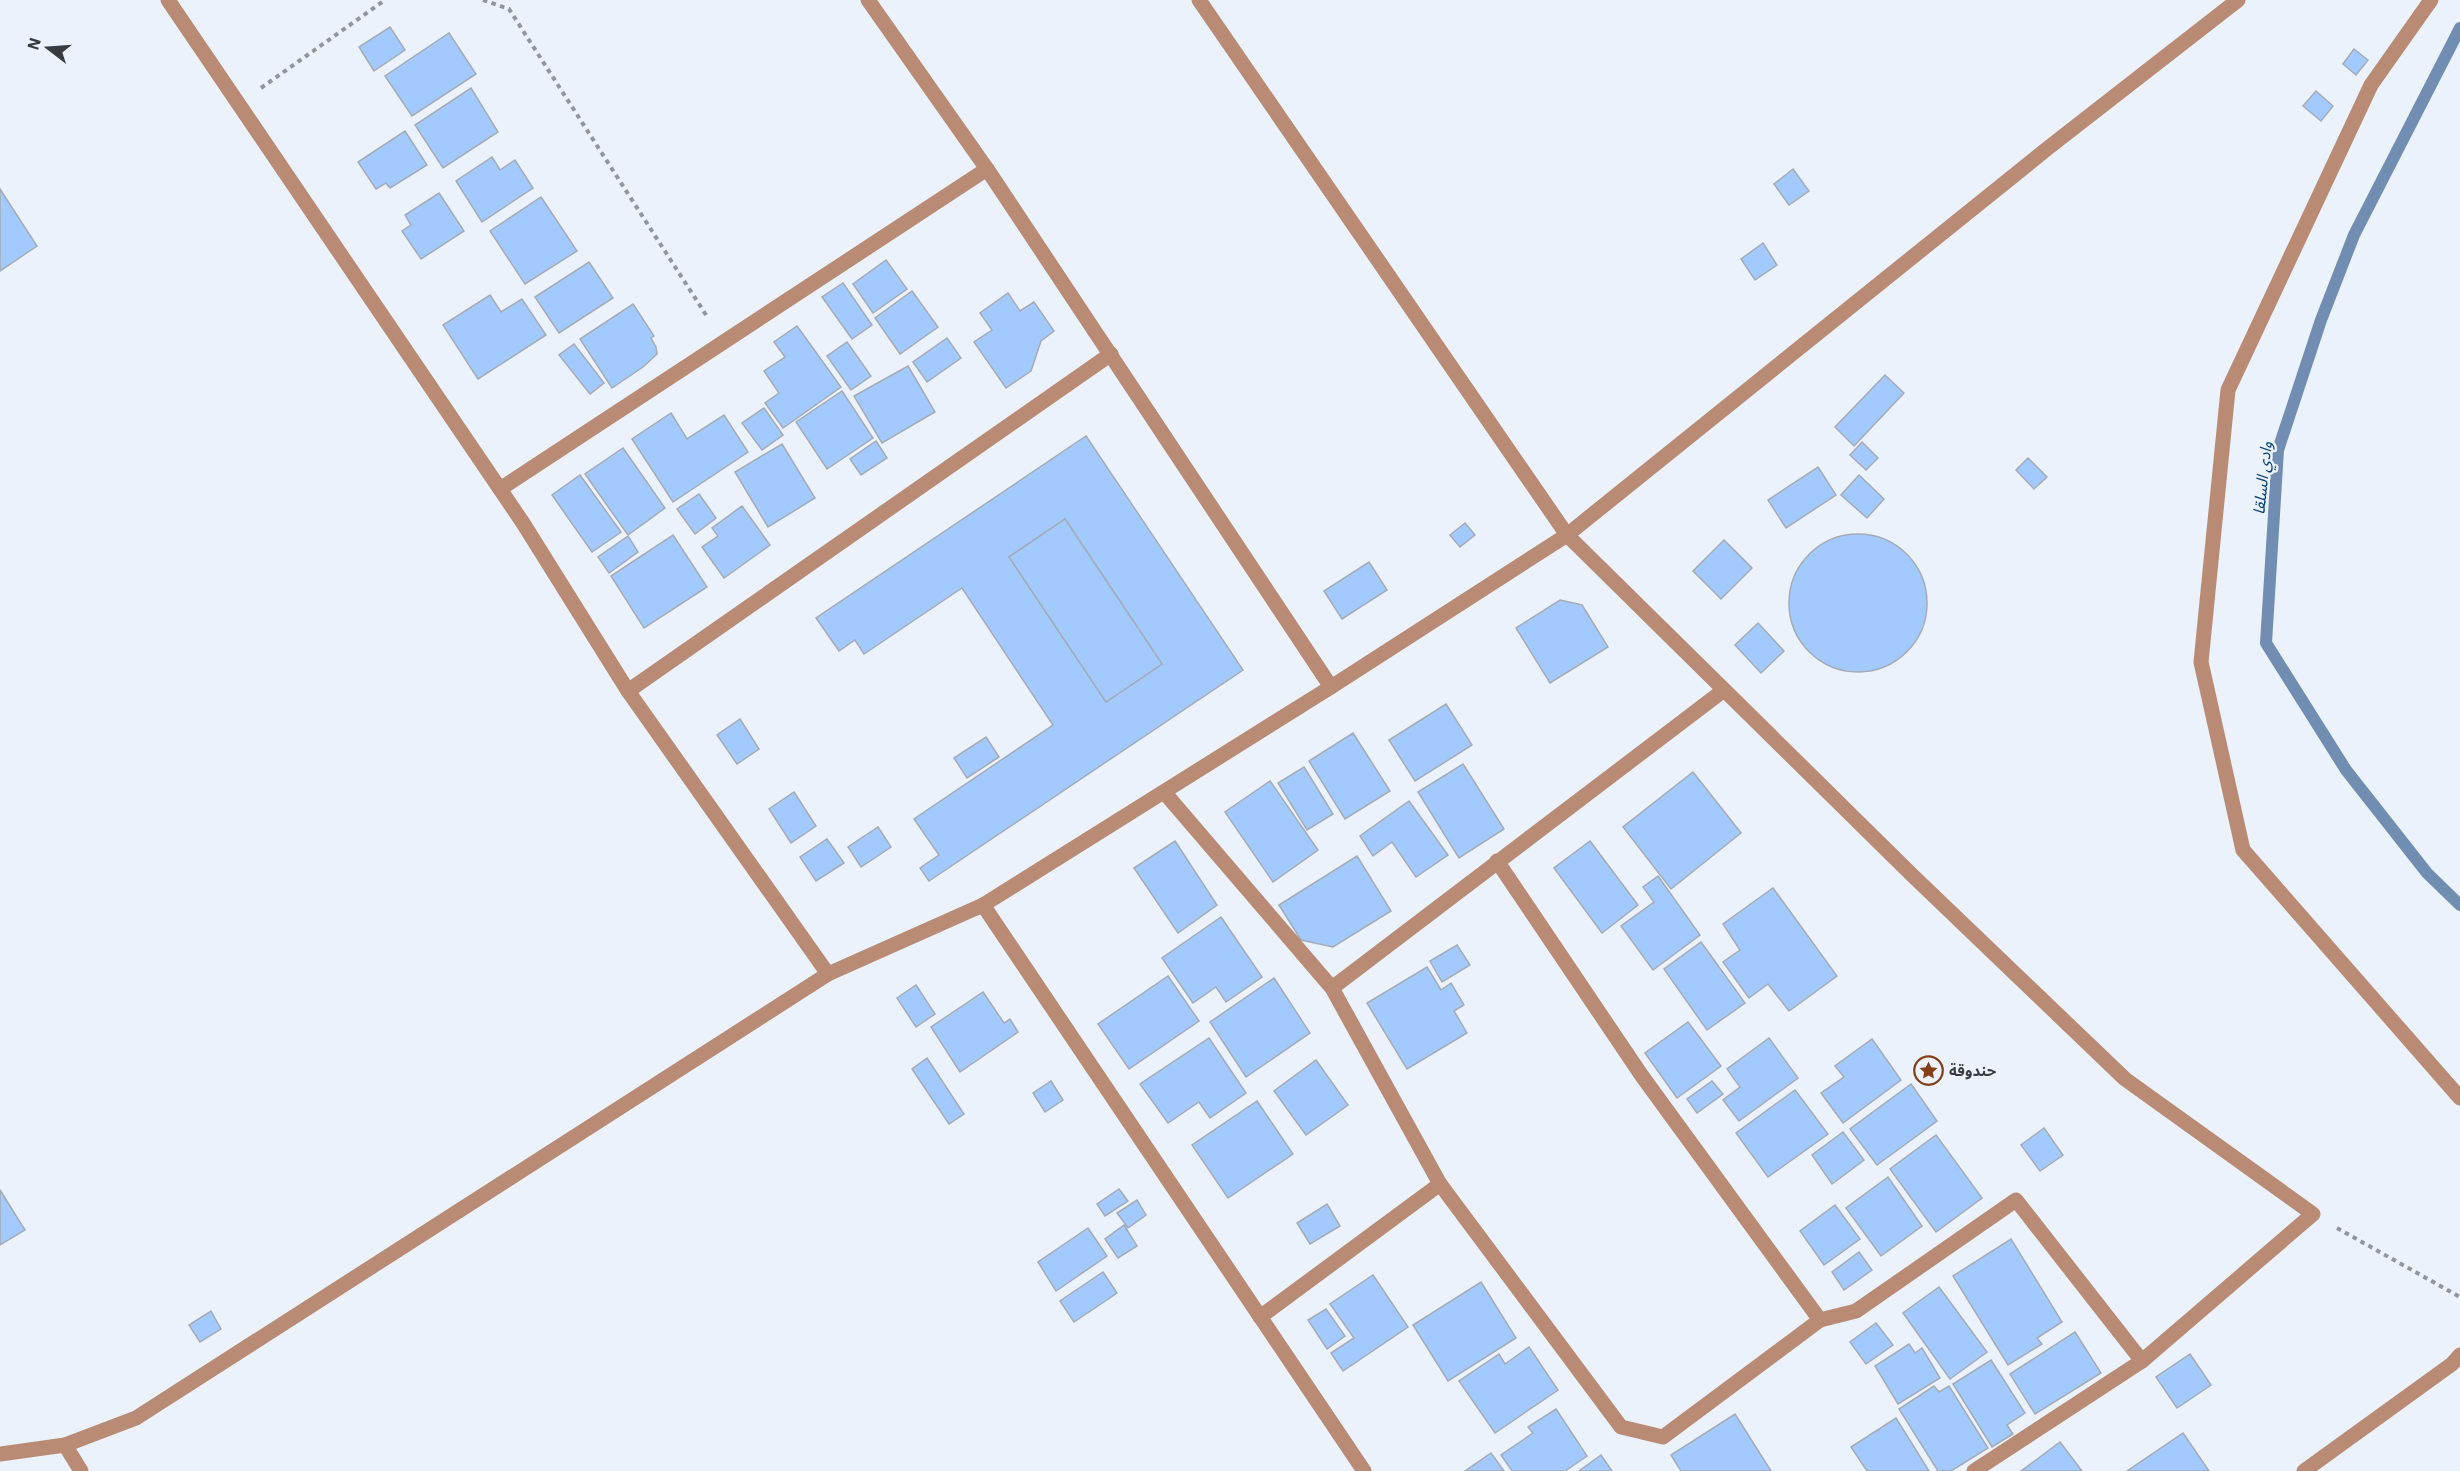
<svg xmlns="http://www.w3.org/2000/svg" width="2460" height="1471" font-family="'IBM Plex Sans','Noto Sans Arabic',sans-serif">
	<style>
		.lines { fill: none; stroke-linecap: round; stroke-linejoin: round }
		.stream { stroke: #718eb2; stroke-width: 12 }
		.building { fill: #a2caff; stroke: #a5abb4; stroke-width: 1.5; fill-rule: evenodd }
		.path { stroke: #91969d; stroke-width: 4; stroke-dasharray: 4.5 4.5; stroke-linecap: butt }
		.minor { stroke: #b98b74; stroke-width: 15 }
		.labels { text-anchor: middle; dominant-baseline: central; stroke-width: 5; stroke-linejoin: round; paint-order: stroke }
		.poi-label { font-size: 15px; font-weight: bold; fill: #383b3f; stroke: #ebf2fb; text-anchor: start }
		.water-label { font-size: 16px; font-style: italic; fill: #083f7c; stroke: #ebf2fb }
	</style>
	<rect width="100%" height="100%" fill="#ebf2fb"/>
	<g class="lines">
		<polyline class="stream" points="2460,28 2354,235 2321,320 2278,450 2266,643 2346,770 2427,873 2460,905"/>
	</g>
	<g class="building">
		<polygon points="390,27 405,50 374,71 359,47"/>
		<polygon points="449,33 476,74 412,116 385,76"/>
		<polygon points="2354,49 2368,60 2356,75 2343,64"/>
		<polygon points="471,88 498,132 443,168 415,125"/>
		<polygon points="2316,91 2333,106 2321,121 2303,106"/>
		<polygon points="405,131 427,165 390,188 386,183 376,189 358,162"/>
		<polygon points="492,157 500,170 515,160 533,188 482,222 456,181"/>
		<polygon points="1793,169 1809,191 1789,205 1774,184"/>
		<polygon points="0,189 37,246 0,271"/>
		<polygon points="439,193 464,231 421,259 402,231 411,225 405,215"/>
		<polygon points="541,197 577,251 525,284 490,231"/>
		<polygon points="1763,243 1777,265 1755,280 1741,259"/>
		<polygon points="886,260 907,289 873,313 853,284"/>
		<polygon points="589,262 613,298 559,333 535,297"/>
		<polygon points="843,283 872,325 852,339 822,297"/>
		<polygon points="912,291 938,327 900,354 875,318"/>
		<polygon points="1008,293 1020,311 1034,302 1054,331 1041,341 1031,371 1006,388 974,342 992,330 980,313"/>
		<polygon points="490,295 501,312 522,299 546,335 478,379 443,325"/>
		<polygon points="633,304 654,336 651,338 656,347 657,354 643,367 612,388 580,339"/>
		<polygon points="797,326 841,387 783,428 765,403 779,393 764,371 785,357 774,342"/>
		<polygon points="947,338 961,358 927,382 913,362"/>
		<polygon points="847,342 871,376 851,390 827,356"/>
		<polygon points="574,344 604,383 590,394 559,355"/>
		<polygon points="908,366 935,412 882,443 854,396"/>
		<polygon points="1885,375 1904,393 1854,446 1835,427"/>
		<polygon points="842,391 873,438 827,469 796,422"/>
		<polygon points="764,408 783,435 762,450 742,423"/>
		<polygon points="671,413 687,439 724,415 748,452 673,502 632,439"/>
		<path d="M1086,436l157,234 -314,211 -9,-13 19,-13 -25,-36 139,-94 -91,-137 -98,66 -9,-14 -16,11 -23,-33zM1065,519l97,145 -56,38 -97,-145z"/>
		<polygon points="876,441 887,458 861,475 850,459"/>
		<polygon points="1862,442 1878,458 1866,470 1850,455"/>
		<polygon points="782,444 815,498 768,527 735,472"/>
		<polygon points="623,448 665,508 628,535 585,474"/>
		<polygon points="2028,458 2047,477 2034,489 2016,470"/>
		<polygon points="1818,467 1836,495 1786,528 1768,500"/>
		<polygon points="580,475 621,532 592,552 552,495"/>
		<polygon points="1859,475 1884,499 1867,518 1841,495"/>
		<polygon points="699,494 716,518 695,534 677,509"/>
		<polygon points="742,506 770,545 724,578 702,547 718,536 712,528"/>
		<polygon points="1065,519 1162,664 1106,702 1009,557"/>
		<polygon points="1465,523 1475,535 1460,547 1450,535"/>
		<circle cx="1858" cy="603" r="69"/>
		<polygon points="673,535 707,587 644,628 611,576"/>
		<polygon points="628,536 638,552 609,573 598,557"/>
		<polygon points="1724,540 1752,568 1721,599 1693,571"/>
		<polygon points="1369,562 1387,590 1342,619 1324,591"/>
		<polygon points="1560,600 1582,605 1608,647 1550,683 1516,628"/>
		<polygon points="1758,623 1784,651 1761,673 1735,645"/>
		<polygon points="1446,704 1472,745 1415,781 1389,740"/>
		<polygon points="740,719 759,749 737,764 717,735"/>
		<polygon points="1353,733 1390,791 1345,819 1309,761"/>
		<polygon points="986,737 999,757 967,778 954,758"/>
		<polygon points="1463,764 1504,829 1459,858 1418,792"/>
		<polygon points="1304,767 1333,814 1307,830 1278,783"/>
		<polygon points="1693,772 1741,833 1671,889 1623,827"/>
		<polygon points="1270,781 1318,850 1273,882 1225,812"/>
		<polygon points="794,792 816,826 791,843 769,809"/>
		<polygon points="1409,801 1448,855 1416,877 1392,842 1373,856 1360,836"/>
		<polygon points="878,827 891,847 861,867 848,847"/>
		<polygon points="827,839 844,863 816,881 800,857"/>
		<polygon points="1175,841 1217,905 1178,933 1134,868"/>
		<polygon points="1590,841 1638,905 1602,933 1554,868"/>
		<polygon points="1357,856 1391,911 1333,947 1301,940 1279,905"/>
		<polygon points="1658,876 1700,935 1653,970 1621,926 1654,902 1643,887"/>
		<polygon points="1773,888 1837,976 1789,1011 1768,984 1749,998 1723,962 1740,950 1723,924"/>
		<polygon points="1221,917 1262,977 1226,1002 1216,987 1193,1003 1162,958"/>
		<polygon points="1701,942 1745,1003 1707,1030 1664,969"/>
		<polygon points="1457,945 1470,965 1442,982 1430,961"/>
		<polygon points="1427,967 1441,990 1451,983 1464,1005 1454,1011 1467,1033 1407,1069 1367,1003"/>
		<polygon points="1168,976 1199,1021 1129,1069 1098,1024"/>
		<polygon points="1274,978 1310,1033 1246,1077 1210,1022"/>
		<polygon points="916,985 935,1014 916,1027 897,998"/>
		<polygon points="983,992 1004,1023 1010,1019 1018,1032 960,1072 931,1027"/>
		<polygon points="1688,1022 1721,1066 1677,1098 1645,1053"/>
		<polygon points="1209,1038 1246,1093 1210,1118 1199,1102 1168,1123 1140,1084"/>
		<polygon points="1769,1038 1798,1078 1739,1121 1723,1100 1740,1087 1727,1069"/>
		<polygon points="1872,1039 1901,1080 1843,1123 1821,1093 1844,1077 1835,1066"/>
		<polygon points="927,1058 964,1114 949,1124 912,1069"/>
		<polygon points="1316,1060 1348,1105 1306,1135 1274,1091"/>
		<polygon points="1051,1081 1063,1100 1045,1112 1033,1093"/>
		<polygon points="1712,1081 1723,1094 1697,1113 1687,1099"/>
		<polygon points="1911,1084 1937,1121 1877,1165 1850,1129"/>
		<polygon points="1795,1090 1828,1134 1768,1177 1736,1133"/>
		<polygon points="1257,1101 1293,1154 1228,1198 1192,1145"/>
		<polygon points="2044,1128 2063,1155 2040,1171 2021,1145"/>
		<polygon points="1843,1132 1864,1160 1832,1184 1812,1155"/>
		<polygon points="1936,1135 1982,1198 1936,1232 1890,1169"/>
		<polygon points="1888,1177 1922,1226 1881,1256 1846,1208"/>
		<polygon points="1119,1189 1128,1201 1105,1216 1097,1204"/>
		<polygon points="0,1190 25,1230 0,1245"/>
		<polygon points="1137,1200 1146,1215 1128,1228 1117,1213"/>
		<polygon points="1327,1204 1340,1226 1310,1244 1297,1223"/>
		<polygon points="1835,1205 1860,1239 1824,1265 1800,1231"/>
		<polygon points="1124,1225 1137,1246 1118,1258 1105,1239"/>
		<polygon points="1088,1228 1107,1256 1056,1291 1038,1262"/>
		<polygon points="2011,1239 2062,1322 2037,1338 2042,1344 2008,1365 1953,1276"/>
		<polygon points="1859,1252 1872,1270 1844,1290 1832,1272"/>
		<polygon points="1103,1272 1117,1293 1074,1322 1060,1301"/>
		<polygon points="1373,1275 1408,1327 1343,1371 1331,1353 1354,1338 1330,1304"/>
		<polygon points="1481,1282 1516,1338 1448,1381 1413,1325"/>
		<polygon points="1939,1287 1987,1352 1950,1379 1903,1313"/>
		<polygon points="1326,1309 1345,1336 1327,1349 1308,1320"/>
		<polygon points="211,1311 221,1329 200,1342 189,1325"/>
		<polygon points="1876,1323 1893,1345 1866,1364 1850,1342"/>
		<polygon points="2075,1332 2101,1373 2035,1414 2010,1374"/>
		<polygon points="1909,1344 1915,1353 1922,1348 1940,1378 1898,1404 1875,1366"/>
		<polygon points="1529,1347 1558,1390 1495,1433 1459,1381 1499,1354 1505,1364"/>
		<polygon points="2190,1354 2211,1385 2177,1408 2156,1377"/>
		<polygon points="1991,1360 2025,1413 2007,1425 2013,1434 1992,1447 1953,1384"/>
		<polygon points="1934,1386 1939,1392 1949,1386 1988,1448 1951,1471 1938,1471 1899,1409"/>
		<polygon points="1556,1409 1587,1456 1565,1471 1512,1471 1501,1455 1533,1433 1528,1427"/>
		<polygon points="1735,1414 1771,1471 1681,1471 1671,1455"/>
		<polygon points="1896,1418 1929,1471 1867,1471 1851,1447"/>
		<polygon points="2183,1433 2209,1471 2127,1471"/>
		<polygon points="2060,1442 2082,1471 2021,1471"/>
		<polygon points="1491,1453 1504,1471 1465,1471"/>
		<polygon points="1601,1455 1612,1471 1579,1471"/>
	</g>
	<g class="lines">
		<g class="path">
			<polyline points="483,0 509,9 708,318"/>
			<polyline points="261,88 385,0"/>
			<polyline points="2337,1228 2460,1297"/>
		</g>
		<g class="minor">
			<polyline points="168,0 523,523 628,691 828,974"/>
			<polyline points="868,0 987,169 1331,687"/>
			<polyline points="1199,0 1567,535 1911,874 2125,1079 2313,1214 2142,1361 1974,1471"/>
			<polyline points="2431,0 2371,85 2228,390 2201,662 2243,850 2460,1098"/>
			<polyline points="500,489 987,169"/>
			<polyline points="628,691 1111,354"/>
			<polyline points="1164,792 1332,988 1440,1184 1621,1427 1663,1437 1820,1320 1856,1311 2016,1200 2142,1361"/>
			<polyline points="1497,861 1642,1076 1820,1320"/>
			<polyline points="983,905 1364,1471"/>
			<polyline points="1332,988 1724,690"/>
			<polyline points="1260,1317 1440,1184"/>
			<polyline points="65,1445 81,1471"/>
			<polyline points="0,1454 65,1445 136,1418 828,974 983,905 1331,687 1567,535 2048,148 2238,0"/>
			<polyline points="2304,1471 2452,1364 2460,1355"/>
		</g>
	</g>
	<defs>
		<symbol id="sight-ring" viewBox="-11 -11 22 22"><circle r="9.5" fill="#ebf2fb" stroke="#843f18" stroke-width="1.5"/><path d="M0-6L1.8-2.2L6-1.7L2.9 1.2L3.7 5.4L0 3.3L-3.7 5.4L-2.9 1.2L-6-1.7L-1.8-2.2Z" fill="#843f18"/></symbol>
	</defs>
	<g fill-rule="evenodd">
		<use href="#sight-ring" x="1912" y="1054" width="33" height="33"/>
	</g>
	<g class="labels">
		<g class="poi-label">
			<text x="1949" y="1070">حندوقة</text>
		</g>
		<g class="water-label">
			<text transform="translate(2262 478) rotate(-84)">وادي السلقا</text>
		</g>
	</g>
	<g transform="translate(48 48) rotate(287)" stroke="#ebf2fb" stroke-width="4.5" paint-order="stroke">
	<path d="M0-4.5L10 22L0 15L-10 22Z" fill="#383b3f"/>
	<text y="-9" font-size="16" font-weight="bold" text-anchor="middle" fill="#383b3f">N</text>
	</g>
</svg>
